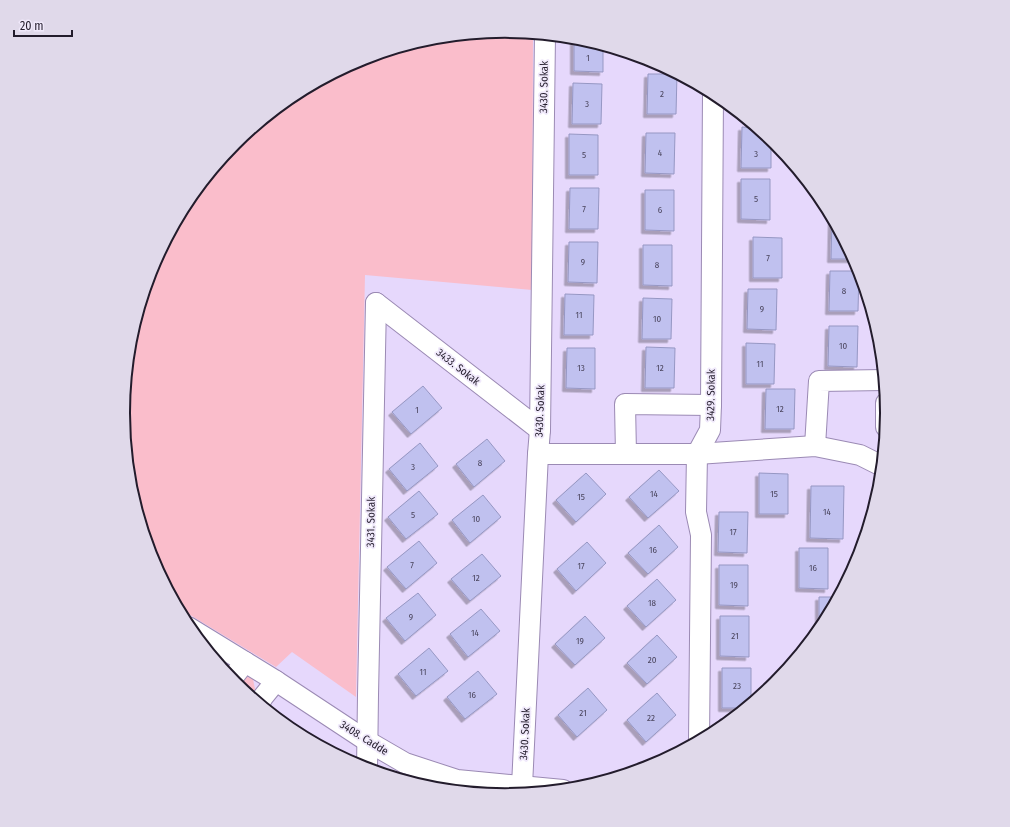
<svg xmlns="http://www.w3.org/2000/svg" width="1010" height="827" font-family="'Fira Sans Condensed',sans-serif">
	<style>
		.green { fill: #fabdcb }
		.building { fill: #c0c1ef; stroke: #9697c3; filter: url(#shadow) }
		.lines { fill: none; stroke-linecap: round; stroke-linejoin: round }
		.minor-casing { stroke: #9b8ab4; stroke-width: 22 }
		.minor { stroke: #fff; stroke-width: 20 }
		.labels { text-anchor: middle; dominant-baseline: central; stroke-width: 3.5; stroke-linejoin: round; paint-order: stroke }
		.number-label { font-size: 9px; fill: #4a455d }
		.street-label { font-size: 11px; fill: #231c2c; stroke: #f0e9fb }
		.rim { fill: none; stroke: #231c2c; stroke-width: 2 }
	</style>
	<defs>
		<filter id="shadow"><feDropShadow dx="-3.5" dy="3.5" stdDeviation="0" flood-color="#0004"/></filter>
	</defs>
	<rect width="100%" height="100%" fill="#e6d8fc"/>
	<g class="green">
		<polygon points="505,31 533,34 532,290 365,275 356,697 292,652 276,667 177,607 152,560 130,488 123,413 130,339 152,267 187,201 235,143 293,95 359,60 431,38"/>
		<polygon points="245,676 253,679 255,689 253,699 237,686"/>
	</g>
	<g class="building">
		<polygon points="574,38 603,45 603,72 574,71"/>
		<polygon points="648,74 677,74 676,114 647,114"/>
		<polygon points="573,83 602,84 601,124 572,124"/>
		<polygon points="742,127 757,128 771,139 771,168 741,168"/>
		<polygon points="646,133 675,133 674,174 645,173"/>
		<polygon points="569,134 598,135 598,175 569,175"/>
		<polygon points="741,179 770,179 770,220 741,219"/>
		<polygon points="570,188 599,188 598,229 569,229"/>
		<polygon points="645,190 674,190 674,231 645,230"/>
		<polygon points="832,219 854,259 831,259"/>
		<polygon points="753,237 782,238 782,278 753,278"/>
		<polygon points="569,242 598,242 597,283 568,282"/>
		<polygon points="643,245 672,245 672,286 643,285"/>
		<polygon points="830,271 859,271 858,311 829,311"/>
		<polygon points="748,289 777,289 776,330 747,329"/>
		<polygon points="565,294 594,295 593,335 564,335"/>
		<polygon points="643,298 672,299 671,339 642,339"/>
		<polygon points="829,326 858,326 857,367 828,366"/>
		<polygon points="746,343 775,344 774,384 746,384"/>
		<polygon points="646,347 675,348 674,388 645,388"/>
		<polygon points="567,348 595,348 595,389 566,388"/>
		<polygon points="423,386 442,408 411,434 392,412"/>
		<polygon points="766,389 795,389 794,429 765,429"/>
		<polygon points="487,439 505,461 474,487 456,464"/>
		<polygon points="420,443 438,466 407,491 389,469"/>
		<polygon points="659,470 679,491 648,518 629,497"/>
		<polygon points="586,473 606,494 576,522 556,500"/>
		<polygon points="759,473 788,474 788,514 759,514"/>
		<polygon points="811,486 844,486 843,539 810,538"/>
		<polygon points="419,491 438,514 406,539 388,517"/>
		<polygon points="483,495 501,517 470,543 452,520"/>
		<polygon points="719,512 748,512 747,553 718,552"/>
		<polygon points="659,525 678,547 648,574 628,553"/>
		<polygon points="419,541 437,563 406,589 387,567"/>
		<polygon points="587,542 606,563 576,591 557,569"/>
		<polygon points="799,548 828,548 828,589 799,588"/>
		<polygon points="482,554 501,576 470,601 451,579"/>
		<polygon points="719,565 748,565 748,606 719,605"/>
		<polygon points="657,579 676,600 646,627 627,606"/>
		<polygon points="418,593 436,615 405,641 386,618"/>
		<polygon points="819,597 838,597 823,626 819,632"/>
		<polygon points="481,609 500,631 468,657 450,634"/>
		<polygon points="585,616 605,638 575,665 555,644"/>
		<polygon points="720,616 749,616 749,657 720,656"/>
		<polygon points="657,635 677,657 647,684 627,663"/>
		<polygon points="429,648 448,671 416,696 398,674"/>
		<polygon points="722,668 751,668 751,704 746,708 722,708"/>
		<polygon points="478,671 497,694 465,719 447,697"/>
		<polygon points="588,688 607,710 577,737 558,715"/>
		<polygon points="657,693 676,715 646,742 627,720"/>
		<polygon points="720,719 733,719 720,729"/>
	</g>
	<g class="lines">
		<defs>
			<g id="minor">
				<polyline points="376,303 540,430"/>
				<polyline points="886,427 886,403"/>
				<polyline points="815,446 819,381 884,380"/>
				<polyline points="538,454 697,454 815,446 860,455 882,466"/>
				<polyline points="626,454 625,404 711,405"/>
				<polyline points="188,627 276,681 367,741 405,763 457,780 563,790"/>
				<polyline points="231,680 245,662"/>
				<polyline points="259,704 263,697 276,681"/>
				<polyline points="699,741 701,535 696,512 697,454 710,430 711,405 713,93"/>
				<polyline points="367,770 368,695 376,303"/>
				<polyline points="522,786 538,454 540,430 545,35"/>
			</g>
		</defs>
		<use href="#minor" class="minor-casing"/>
		<use href="#minor" class="minor"/>
	</g>
	<g class="labels">
		<g class="number-label">
			<text x="588" y="58">1</text>
			<text x="662" y="94">2</text>
			<text x="587" y="104">3</text>
			<text x="660" y="153">4</text>
			<text x="756" y="154">3</text>
			<text x="584" y="155">5</text>
			<text x="756" y="199">5</text>
			<text x="584" y="209">7</text>
			<text x="660" y="210">6</text>
			<text x="768" y="258">7</text>
			<text x="583" y="262">9</text>
			<text x="657" y="265">8</text>
			<text x="844" y="291">8</text>
			<text x="762" y="309">9</text>
			<text x="579" y="315">11</text>
			<text x="657" y="319">10</text>
			<text x="843" y="346">10</text>
			<text x="760" y="364">11</text>
			<text x="581" y="368">13</text>
			<text x="660" y="368">12</text>
			<text x="780" y="409">12</text>
			<text x="417" y="410">1</text>
			<text x="480" y="463">8</text>
			<text x="413" y="467">3</text>
			<text x="654" y="494">14</text>
			<text x="774" y="494">15</text>
			<text x="581" y="497">15</text>
			<text x="827" y="512">14</text>
			<text x="413" y="515">5</text>
			<text x="476" y="519">10</text>
			<text x="733" y="532">17</text>
			<text x="653" y="550">16</text>
			<text x="412" y="565">7</text>
			<text x="581" y="566">17</text>
			<text x="813" y="568">16</text>
			<text x="476" y="578">12</text>
			<text x="734" y="585">19</text>
			<text x="652" y="603">18</text>
			<text x="411" y="617">9</text>
			<text x="475" y="633">14</text>
			<text x="735" y="636">21</text>
			<text x="580" y="641">19</text>
			<text x="652" y="660">20</text>
			<text x="423" y="672">11</text>
			<text x="737" y="686">23</text>
			<text x="472" y="695">16</text>
			<text x="583" y="713">21</text>
			<text x="651" y="718">22</text>
		</g>
		<g class="street-label">
			<text transform="translate(544 87) rotate(-89)">3430. Sokak</text>
			<text transform="translate(458 367) rotate(38)">3433. Sokak</text>
			<text transform="translate(711 395) rotate(-89)">3429. Sokak</text>
			<text transform="translate(540 411) rotate(-88)">3430. Sokak</text>
			<text transform="translate(371 522) rotate(-89)">3431. Sokak</text>
			<text transform="translate(525 734) rotate(-87)">3430. Sokak</text>
			<text transform="translate(364 738) rotate(32)">3408. Cadde</text>
		</g>
	</g>
	<path d="M0 0H1010V827H0ZM130 413a375 375 0 1 1 750 0a375 375 0 1 1-750 0Z" fill="#e0d9ea" fill-rule="evenodd"/>
	<path class="rim" d="M130 413a375 375 0 1 1 750 0a375 375 0 1 1-750 0Z"/>
	<path d="M14 30v6h58v-6" fill="none" stroke="#231c2c" stroke-width="2"/>
	<text x="20" y="30" font-size="12" fill="#231c2c" stroke="#f0e9fb" stroke-width="3" paint-order="stroke">20 m</text>
</svg>
